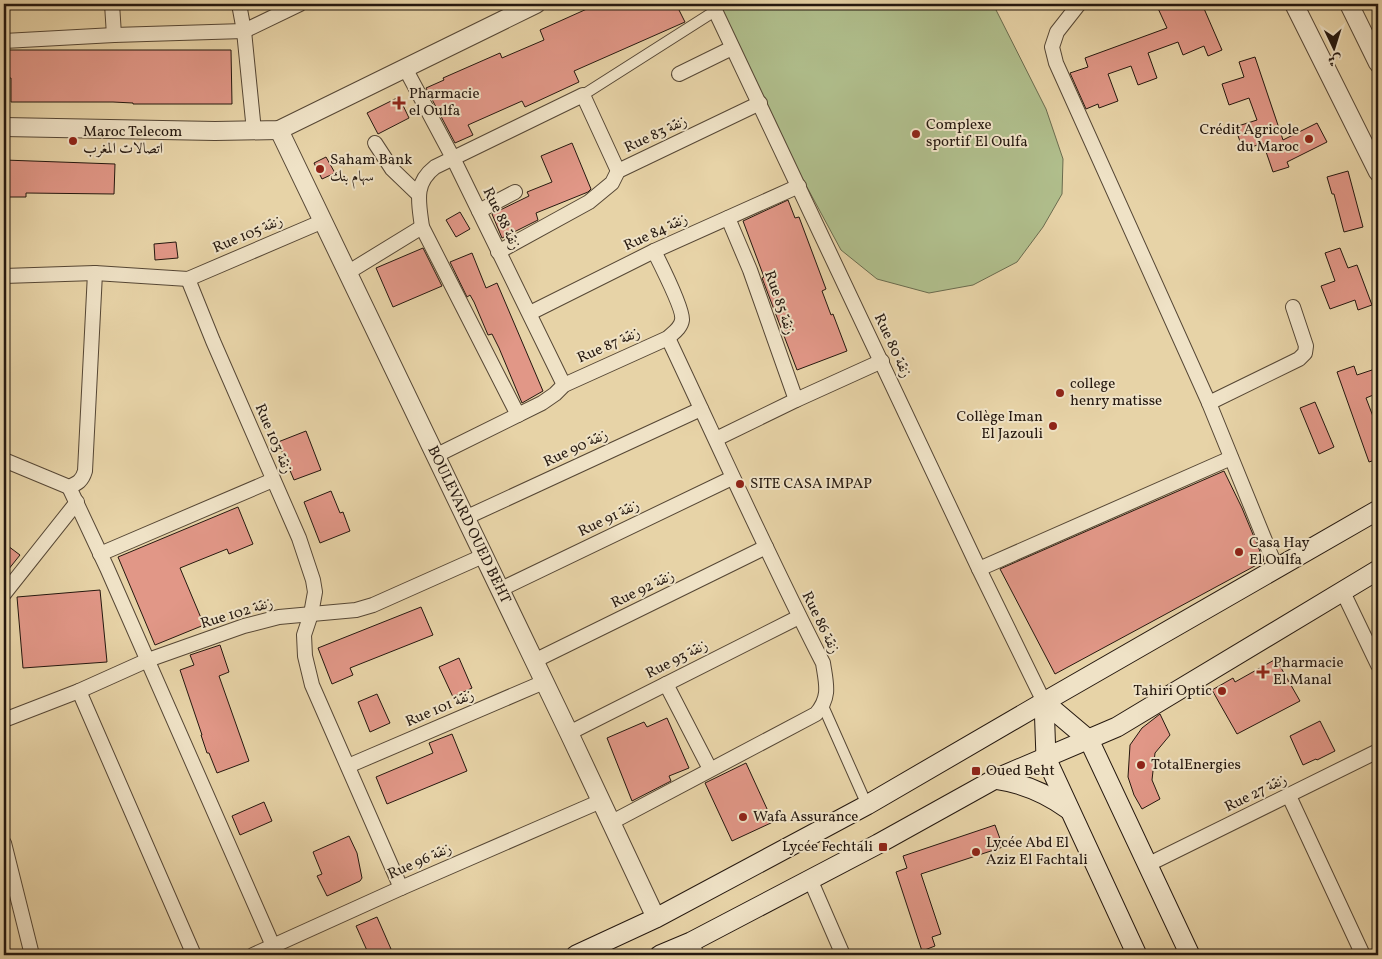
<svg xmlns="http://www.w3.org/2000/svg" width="1382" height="959" font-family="Vollkorn,Amiri,serif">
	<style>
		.green { fill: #b0be8c; stroke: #6a6b4e }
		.building { fill: #e19787; stroke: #25180f }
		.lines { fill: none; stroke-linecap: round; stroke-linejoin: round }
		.pedestrian-casing { stroke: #564735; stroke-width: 12 }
		.minor-casing { stroke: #564735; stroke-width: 16 }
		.tertiary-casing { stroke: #564735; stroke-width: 20 }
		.secondary-casing { stroke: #25180f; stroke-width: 21 }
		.pedestrian { stroke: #efe2c6; stroke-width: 10 }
		.minor { stroke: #efe2c6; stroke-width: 14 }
		.tertiary { stroke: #efe2c6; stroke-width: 18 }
		.secondary { stroke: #efe2c6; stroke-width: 19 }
		.poi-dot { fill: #8f2418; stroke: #efe2c6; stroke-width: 2 }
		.labels { text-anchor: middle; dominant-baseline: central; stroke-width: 4; stroke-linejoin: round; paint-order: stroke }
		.poi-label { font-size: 15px; fill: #25180f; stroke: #efe2c6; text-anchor: start }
		.street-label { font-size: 15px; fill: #25180f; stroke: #efe2c6 }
	</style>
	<rect width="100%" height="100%" fill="#e7d3a7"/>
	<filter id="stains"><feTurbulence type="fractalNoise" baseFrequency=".004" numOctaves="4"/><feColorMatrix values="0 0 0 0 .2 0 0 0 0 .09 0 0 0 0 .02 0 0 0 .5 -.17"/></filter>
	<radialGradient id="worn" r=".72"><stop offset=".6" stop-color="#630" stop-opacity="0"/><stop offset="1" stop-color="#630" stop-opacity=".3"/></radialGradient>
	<polygon class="green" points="716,4 993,4 1046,109 1063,159 1062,194 1043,227 1017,262 973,285 929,293 877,279 841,250 749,80"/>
	<g class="building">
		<polygon points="598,4 676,4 685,22 574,71 579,82 525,107 522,101 468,125 473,135 455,143 426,88 444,80 443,78 500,53 502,58 544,40 540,30"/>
		<polygon points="1156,4 1202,4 1222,50 1208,56 1204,46 1183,55 1178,42 1148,53 1157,78 1138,85 1131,66 1108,74 1118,101 1099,108 1098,104 1086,109 1070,73 1088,67 1085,58 1167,28"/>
		<polygon points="4,50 231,50 232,104 133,104 133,103 113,102 11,102 11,78 4,78"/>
		<polygon points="1255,57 1283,140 1317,123 1327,142 1287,162 1289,167 1273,172 1263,143 1243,150 1235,127 1257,120 1249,98 1229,105 1222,84 1244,77 1239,62"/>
		<polygon points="399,97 409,118 378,134 367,113"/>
		<polygon points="572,143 591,189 588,192 536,213 538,220 502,238 492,214 529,196 527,192 552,182 541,156"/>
		<polygon points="326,157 335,173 322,179 314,163"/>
		<polygon points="4,160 115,164 114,194 26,193 26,197 4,197"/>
		<polygon points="1348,171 1363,227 1344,232 1334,194 1332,194 1327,177"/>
		<polygon points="788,200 795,218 799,217 826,289 822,291 831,315 833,314 847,351 797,370 762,278 764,277 743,221"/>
		<polygon points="460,212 470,229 456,237 446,220"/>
		<polygon points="176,242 178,258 155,260 154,244"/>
		<polygon points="423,248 442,286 393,307 376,268"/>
		<polygon points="1340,248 1348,268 1357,265 1372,305 1358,310 1355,300 1330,309 1321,286 1335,281 1325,253"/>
		<polygon points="472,253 486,288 497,283 543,391 522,403 499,348 492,334 488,335 474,302 470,295 467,297 450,262"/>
		<polygon points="1354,366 1357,375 1378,368 1378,393 1366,398 1374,419 1378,418 1378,459 1369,462 1337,372"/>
		<polygon points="1315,402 1334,447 1319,454 1300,408"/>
		<polygon points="306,431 321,470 294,480 278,442"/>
		<polygon points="1224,471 1242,508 1264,561 1055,674 1000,569"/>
		<polygon points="331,491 340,513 343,512 350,531 320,543 304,502"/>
		<polygon points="238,507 253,544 229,554 227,549 180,568 204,625 155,645 118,557"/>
		<polygon points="4,543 20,555 4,575"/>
		<polygon points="100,590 107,662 23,668 17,597"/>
		<polygon points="421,607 433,635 350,668 353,675 332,684 318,648"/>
		<polygon points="220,645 229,672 219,676 249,761 217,773 209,753 207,753 201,735 202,735 180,670 194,665 190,655"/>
		<polygon points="459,658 472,688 453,697 439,667"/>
		<polygon points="1276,659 1300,701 1237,734 1212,690 1233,678 1235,682"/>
		<polygon points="377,694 390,723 370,732 358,702"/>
		<polygon points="1160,714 1170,735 1155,753 1152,780 1160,799 1142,809 1134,795 1128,777 1130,745 1142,728"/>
		<polygon points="667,718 689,768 669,776 671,781 632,801 607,738 644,722 647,727"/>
		<polygon points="1320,721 1335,751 1317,760 1316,759 1303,765 1290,736"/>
		<polygon points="452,734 467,771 387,804 376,777 433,753 429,743"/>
		<polygon points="746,763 773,822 732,841 705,783"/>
		<polygon points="264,802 272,821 240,835 232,816"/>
		<polygon points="995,825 1003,847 921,874 941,934 932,937 935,946 922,951 896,872 907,868 903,856"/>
		<polygon points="349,836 357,853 362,878 360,881 327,896 317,876 322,874 313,852"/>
		<polygon points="377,917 391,949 376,955 369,955 356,926"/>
	</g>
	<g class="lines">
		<defs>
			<g id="pedestrian">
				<polyline points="583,95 715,11"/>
				<polyline points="823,706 867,805"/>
			</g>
			<g id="minor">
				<polyline points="112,4 114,35"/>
				<polyline points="239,4 244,31 254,131"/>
				<polyline points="712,4 979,569 1044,702"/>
				<polyline points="1079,4 1057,32 1052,47 1056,63 1209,403 1277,570"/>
				<polyline points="4,41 114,35 244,31 300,4"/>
				<polyline points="405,68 453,158 564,385"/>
				<polyline points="679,74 732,48"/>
				<polyline points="375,143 392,169 418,194"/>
				<polyline points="479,211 515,192"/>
				<polyline points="728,218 750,270 796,400"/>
				<polyline points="498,252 589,202 612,183 618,171 760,103"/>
				<polyline points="347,273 422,227"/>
				<polyline points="4,276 95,273 188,279 321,222"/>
				<polyline points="188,279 213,341 299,538 313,580 315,592 311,614 304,635 305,656 312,685 401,888"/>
				<polyline points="530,313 654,251 799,186"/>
				<polyline points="1209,403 1299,359 1305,353 1306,346 1293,307"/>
				<path d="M518,415l-96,-188c-3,-24 -9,-43 13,-60l148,-72 35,76"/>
				<polyline points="716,439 796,400 882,361"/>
				<path d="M435,456l107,-53 13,-9 9,-9 104,-47c5,-5 13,-10 14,-18 2,-10 -22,-57 -28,-69"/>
				<path d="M4,460l65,27c9,-4 13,-6 16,-16l10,-198"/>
				<polyline points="69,487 107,568 277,955"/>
				<polyline points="465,518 701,409"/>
				<polyline points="100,554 273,480"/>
				<polyline points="979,569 1231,458"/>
				<polyline points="499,590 732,478"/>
				<polyline points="1342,590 1378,665"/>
				<polyline points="4,594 77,502"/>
				<polyline points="534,661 766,547"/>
				<polyline points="666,684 710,769"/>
				<polyline points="79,691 194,955"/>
				<polyline points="4,720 79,691 148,660 244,626 279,617 356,610 373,605 483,556"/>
				<polyline points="569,733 799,617"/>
				<polyline points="348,766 544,682"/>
				<polyline points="1289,796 1363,955"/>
				<path d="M612,822l204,-108c15,-17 10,-31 7,-51 -55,-107 -104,-217 -155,-325"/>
				<polyline points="4,843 32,955"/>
				<polyline points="1147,865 1378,751"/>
				<polyline points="810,879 843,955"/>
				<polyline points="691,942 697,955"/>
				<polyline points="253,955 401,888 601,801"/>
			</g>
			<g id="tertiary">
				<polyline points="1294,4 1378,172"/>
				<polyline points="1349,4 1378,63"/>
				<polyline points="4,127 215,131 279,130 536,4"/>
				<path id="s1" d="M279,130l290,603 87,185"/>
			</g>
			<g id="secondary">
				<polyline points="1044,702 1089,740 1190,955"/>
				<polyline points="1044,702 1046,758 1137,955"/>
				<path d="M995,779c27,4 51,14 73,30"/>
				<polyline points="576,955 656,918 867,805 1044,702 1378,510"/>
				<polyline points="660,955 691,942 878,844 995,779 1117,727 1378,570"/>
			</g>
		</defs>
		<use href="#pedestrian" class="pedestrian-casing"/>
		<use href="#minor" class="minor-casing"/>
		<use href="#tertiary" class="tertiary-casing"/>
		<use href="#secondary" class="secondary-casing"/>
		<use href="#pedestrian" class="pedestrian"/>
		<use href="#minor" class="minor"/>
		<use href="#tertiary" class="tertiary"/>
		<use href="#secondary" class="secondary"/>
	</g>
	<g class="poi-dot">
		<path d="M396.5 95.5h5v5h5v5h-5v5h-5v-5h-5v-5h5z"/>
		<circle cx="916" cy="134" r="5"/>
		<circle cx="1309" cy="139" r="5"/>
		<circle cx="73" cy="141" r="5"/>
		<circle cx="320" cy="169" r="5"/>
		<circle cx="1060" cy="393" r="5"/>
		<circle cx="1053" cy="426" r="5"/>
		<circle cx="740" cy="484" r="5"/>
		<circle cx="1239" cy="552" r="5"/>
		<path d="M1260.5 664.5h5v5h5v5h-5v5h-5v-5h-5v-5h5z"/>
		<circle cx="1222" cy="691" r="5"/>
		<circle cx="1141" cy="765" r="5"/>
		<rect x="971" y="766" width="10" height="10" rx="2.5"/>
		<circle cx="743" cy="817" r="5"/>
		<rect x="878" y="842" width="10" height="10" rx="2.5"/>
		<circle cx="976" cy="852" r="5"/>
	</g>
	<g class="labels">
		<g class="poi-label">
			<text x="409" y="94">Pharmacie<tspan x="409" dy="17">el Oulfa</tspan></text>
			<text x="926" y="125">Complexe<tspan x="926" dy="17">sportif El Oulfa</tspan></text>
			<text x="1299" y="130" text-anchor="end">Crédit Agricole<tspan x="1299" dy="17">du Maroc</tspan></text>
			<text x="83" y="132">Maroc Telecom<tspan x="83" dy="17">اتصالات المغرب</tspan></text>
			<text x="330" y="160">Saham Bank<tspan x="330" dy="17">سهام بنك</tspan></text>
			<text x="1070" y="384">college<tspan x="1070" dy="17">henry matisse</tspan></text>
			<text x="1043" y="417" text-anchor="end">Collège Iman<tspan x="1043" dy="17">El Jazouli</tspan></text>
			<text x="750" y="484">SITE CASA IMPAP</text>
			<text x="1249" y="543">Casa Hay<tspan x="1249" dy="17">El Oulfa</tspan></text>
			<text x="1273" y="663">Pharmacie<tspan x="1273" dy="17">El Manal</tspan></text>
			<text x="1212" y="691" text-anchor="end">Tahiri Optic</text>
			<text x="1151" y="765">TotalEnergies</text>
			<text x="986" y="771">Oued Beht</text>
			<text x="753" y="817">Wafa Assurance</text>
			<text x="986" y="843">Lycée Abd El<tspan x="986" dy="17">Aziz El Fachtali</tspan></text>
			<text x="873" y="847" text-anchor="end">Lycée Fechtali</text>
		</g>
		<g class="street-label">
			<text transform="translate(656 135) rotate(-25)">Rue 83 زنقة</text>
			<text transform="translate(501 219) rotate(64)">Rue 88 زنقة</text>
			<text transform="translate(656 233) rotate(-25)">Rue 84 زنقة</text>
			<text transform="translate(248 235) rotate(-23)">Rue 105 زنقة</text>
			<text transform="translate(779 303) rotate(71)">Rue 85 زنقة</text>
			<text transform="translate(609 346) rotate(-24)">Rue 87 زنقة</text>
			<text transform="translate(892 346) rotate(65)">Rue 80 زنقة</text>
			<text transform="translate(273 439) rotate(67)">Rue 103 زنقة</text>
			<text transform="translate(576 449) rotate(-25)">Rue 90 زنقة</text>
			<text transform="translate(609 519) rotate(-26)">Rue 91 زنقة</text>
			<text stroke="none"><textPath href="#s1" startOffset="438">BOULEVARD OUED BEHT</textPath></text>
			<text transform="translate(643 590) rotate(-26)">Rue 92 زنقة</text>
			<text transform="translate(237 614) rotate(-17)">Rue 102 زنقة</text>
			<text transform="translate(820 623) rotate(64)">Rue 86 زنقة</text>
			<text transform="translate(677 660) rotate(-27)">Rue 93 زنقة</text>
			<text transform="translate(440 709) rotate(-23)">Rue 101 زنقة</text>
			<text transform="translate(1256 794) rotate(-26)">Rue 27 زنقة</text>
			<text transform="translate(420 862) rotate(-24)">Rue 96 زنقة</text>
		</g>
	</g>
	<rect width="1382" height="959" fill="none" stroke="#e7d3a7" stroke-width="20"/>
	<rect x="5" y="5" width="1372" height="949" fill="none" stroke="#25180f" stroke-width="2.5"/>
	<rect x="10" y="10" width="1362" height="939" fill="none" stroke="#25180f"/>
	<g transform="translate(1334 48) rotate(176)" stroke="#efe2c6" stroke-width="4" paint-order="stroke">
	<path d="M0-4L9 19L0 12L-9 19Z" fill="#25180f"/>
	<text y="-8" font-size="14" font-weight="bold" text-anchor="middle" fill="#25180f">ش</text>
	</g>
	<rect width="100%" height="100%" filter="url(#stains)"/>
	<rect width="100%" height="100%" fill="url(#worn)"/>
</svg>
